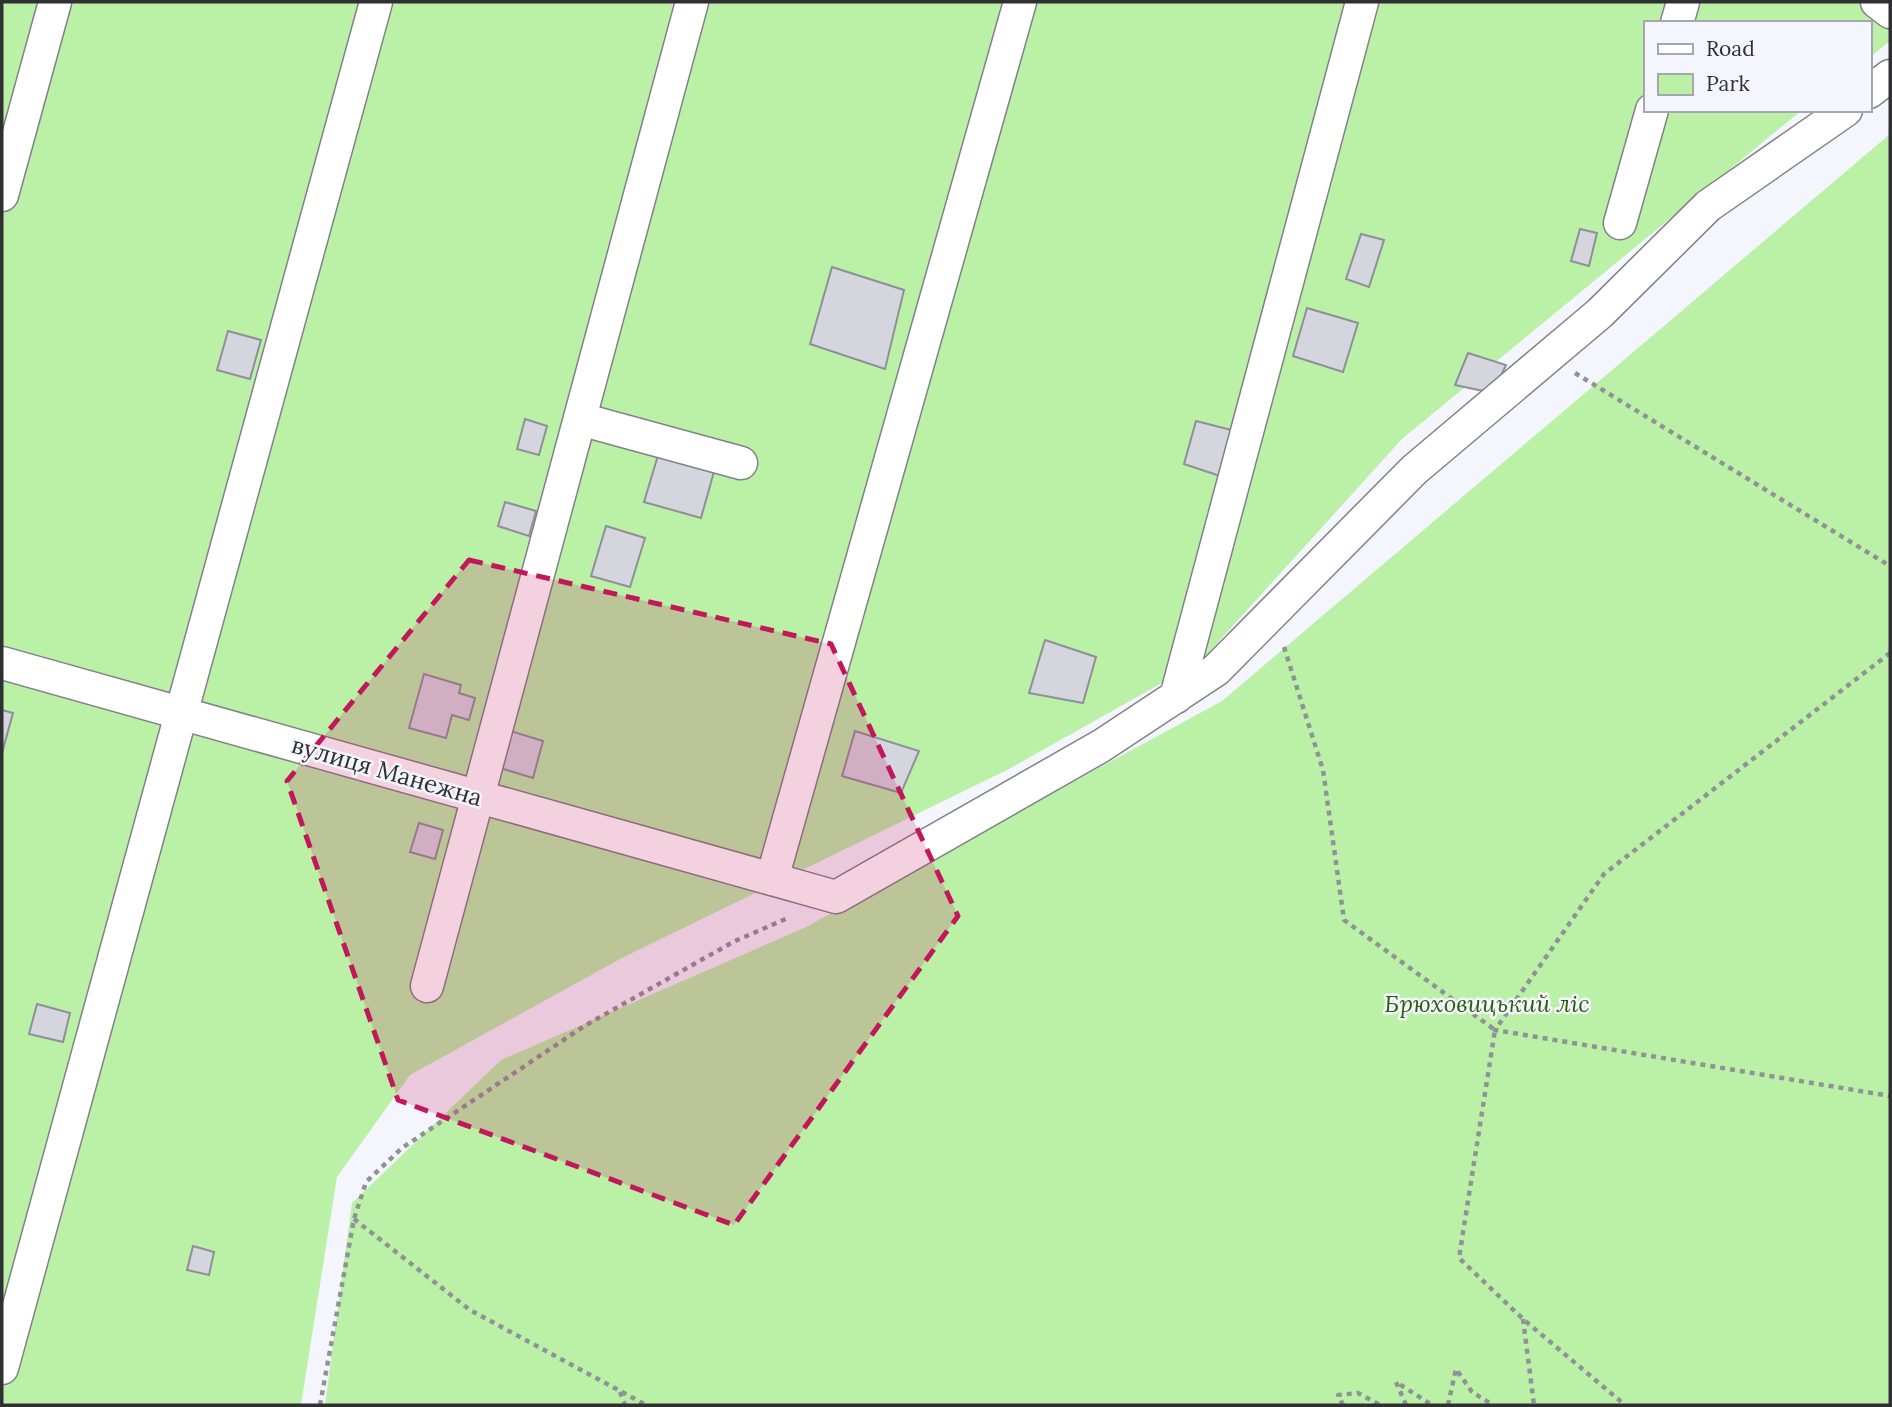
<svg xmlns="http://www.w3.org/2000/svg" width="1892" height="1407" font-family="Lora,serif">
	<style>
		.green { fill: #bbf1a7 }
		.building { fill: #d4d5dd; stroke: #8f9097; stroke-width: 2 }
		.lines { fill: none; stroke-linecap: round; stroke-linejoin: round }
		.minor-casing { stroke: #818188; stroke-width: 35 }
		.path { stroke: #919297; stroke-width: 4.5; stroke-dasharray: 5 5; stroke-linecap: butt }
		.minor { stroke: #fff; stroke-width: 32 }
		.marked { fill: #c2185b; fill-opacity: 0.2; stroke: #c2185b; stroke-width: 5; stroke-dasharray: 14 9; stroke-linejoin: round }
		.labels { text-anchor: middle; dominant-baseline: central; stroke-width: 5; stroke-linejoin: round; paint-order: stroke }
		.street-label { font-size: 24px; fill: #303033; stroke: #f5f6fd }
		.park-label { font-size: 24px; font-style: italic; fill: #2b5f0f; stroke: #f5f6fd }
	</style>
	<rect width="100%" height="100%" fill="#f5f6fd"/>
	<g class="green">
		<polygon points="2,2 1890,2 1890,41 1869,58 1869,23 1645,23 1645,110 1802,110 1402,439 1201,661 1009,769 622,958 410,1075 337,1177 301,1405 2,1405"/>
		<polygon points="1890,134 1890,1405 325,1405 352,1203 501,1060 804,928 1222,701"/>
	</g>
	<g class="building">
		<polygon points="1580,229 1597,233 1589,266 1571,261"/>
		<polygon points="1361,234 1384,240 1369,287 1346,279"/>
		<polygon points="832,267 904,290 885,369 810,344"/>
		<polygon points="1307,308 1358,323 1343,372 1293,356"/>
		<polygon points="228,331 261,340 250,379 217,370"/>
		<polygon points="1468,353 1506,365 1493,393 1455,385"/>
		<polygon points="525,419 547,426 539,455 517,449"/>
		<polygon points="1196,421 1239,432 1226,478 1184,464"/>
		<polygon points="659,452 715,468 701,518 644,502"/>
		<polygon points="505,502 536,511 529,536 498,526"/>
		<polygon points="606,526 645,538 630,587 591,576"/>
		<polygon points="1045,640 1096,657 1083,703 1029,693"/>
		<polygon points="424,674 461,685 459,693 475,698 469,720 452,715 446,738 409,728"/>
		<polygon points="2,710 13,713 2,753"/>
		<polygon points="507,730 543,741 533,778 497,767"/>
		<polygon points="855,731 919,751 901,793 842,776"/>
		<polygon points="419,823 443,830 435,859 410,852"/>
		<polygon points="37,1004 70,1013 63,1042 29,1034"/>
		<polygon points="193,1246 214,1252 209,1275 187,1270"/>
	</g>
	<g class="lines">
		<defs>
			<g id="minor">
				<polyline points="1877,2 1890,12"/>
				<polyline points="1677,23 1683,2"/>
				<polyline points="1869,92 1890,76"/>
				<polyline points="2,195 55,2"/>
				<polyline points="1620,223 1652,110"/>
				<polyline points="580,419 741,463"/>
				<polyline points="2,663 836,897 1101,746 1216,670 1414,470 1600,313 1708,206 1846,110"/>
				<polyline points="1176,697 1362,2"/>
				<polyline points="772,879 1020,2"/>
				<polyline points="427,986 692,2"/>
				<polyline points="2,1368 376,2"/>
			</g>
		</defs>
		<use href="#minor" class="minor-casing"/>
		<g class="path">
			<polyline points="1575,373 1890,566"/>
			<polyline points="1284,647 1323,770 1344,920 1495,1030 1459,1258 1523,1319 1625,1405"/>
			<polyline points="1890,653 1604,874 1495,1030 1890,1096"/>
			<polyline points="354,1219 470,1310 646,1405"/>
			<polyline points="1523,1319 1534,1405"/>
			<polyline points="620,1392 625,1405"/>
			<polyline points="320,1405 354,1219 366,1182 402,1148 586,1025 733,942 790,917"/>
			<polyline points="1343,1405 1338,1395 1358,1393 1380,1405"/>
			<polyline points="1406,1405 1396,1382 1432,1405"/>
			<polyline points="1448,1405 1456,1369 1472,1392 1493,1405"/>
		</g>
		<use href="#minor" class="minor"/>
	</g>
	<path class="marked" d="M469,560l362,84 127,272 -224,309 -336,-125 -111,-319z"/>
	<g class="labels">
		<g class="street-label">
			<text transform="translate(387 771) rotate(16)">вулиця Манежна</text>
		</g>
		<g class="park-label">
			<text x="1487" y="1003">Брюховицький ліс</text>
		</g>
	</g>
	<rect width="1892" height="1407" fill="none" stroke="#303033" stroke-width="7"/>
	<rect x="1644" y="21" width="228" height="91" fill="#f5f6fd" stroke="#a6a7ac" stroke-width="2"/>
	<rect x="1658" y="44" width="35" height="10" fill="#ffffff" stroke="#a6a7ac" stroke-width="2"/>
	<text x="1706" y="56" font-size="21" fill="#303033">Road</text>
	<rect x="1658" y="74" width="35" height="21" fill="#bbf1a7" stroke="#a6a7ac" stroke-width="2"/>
	<text x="1706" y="91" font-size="21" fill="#303033">Park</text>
</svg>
